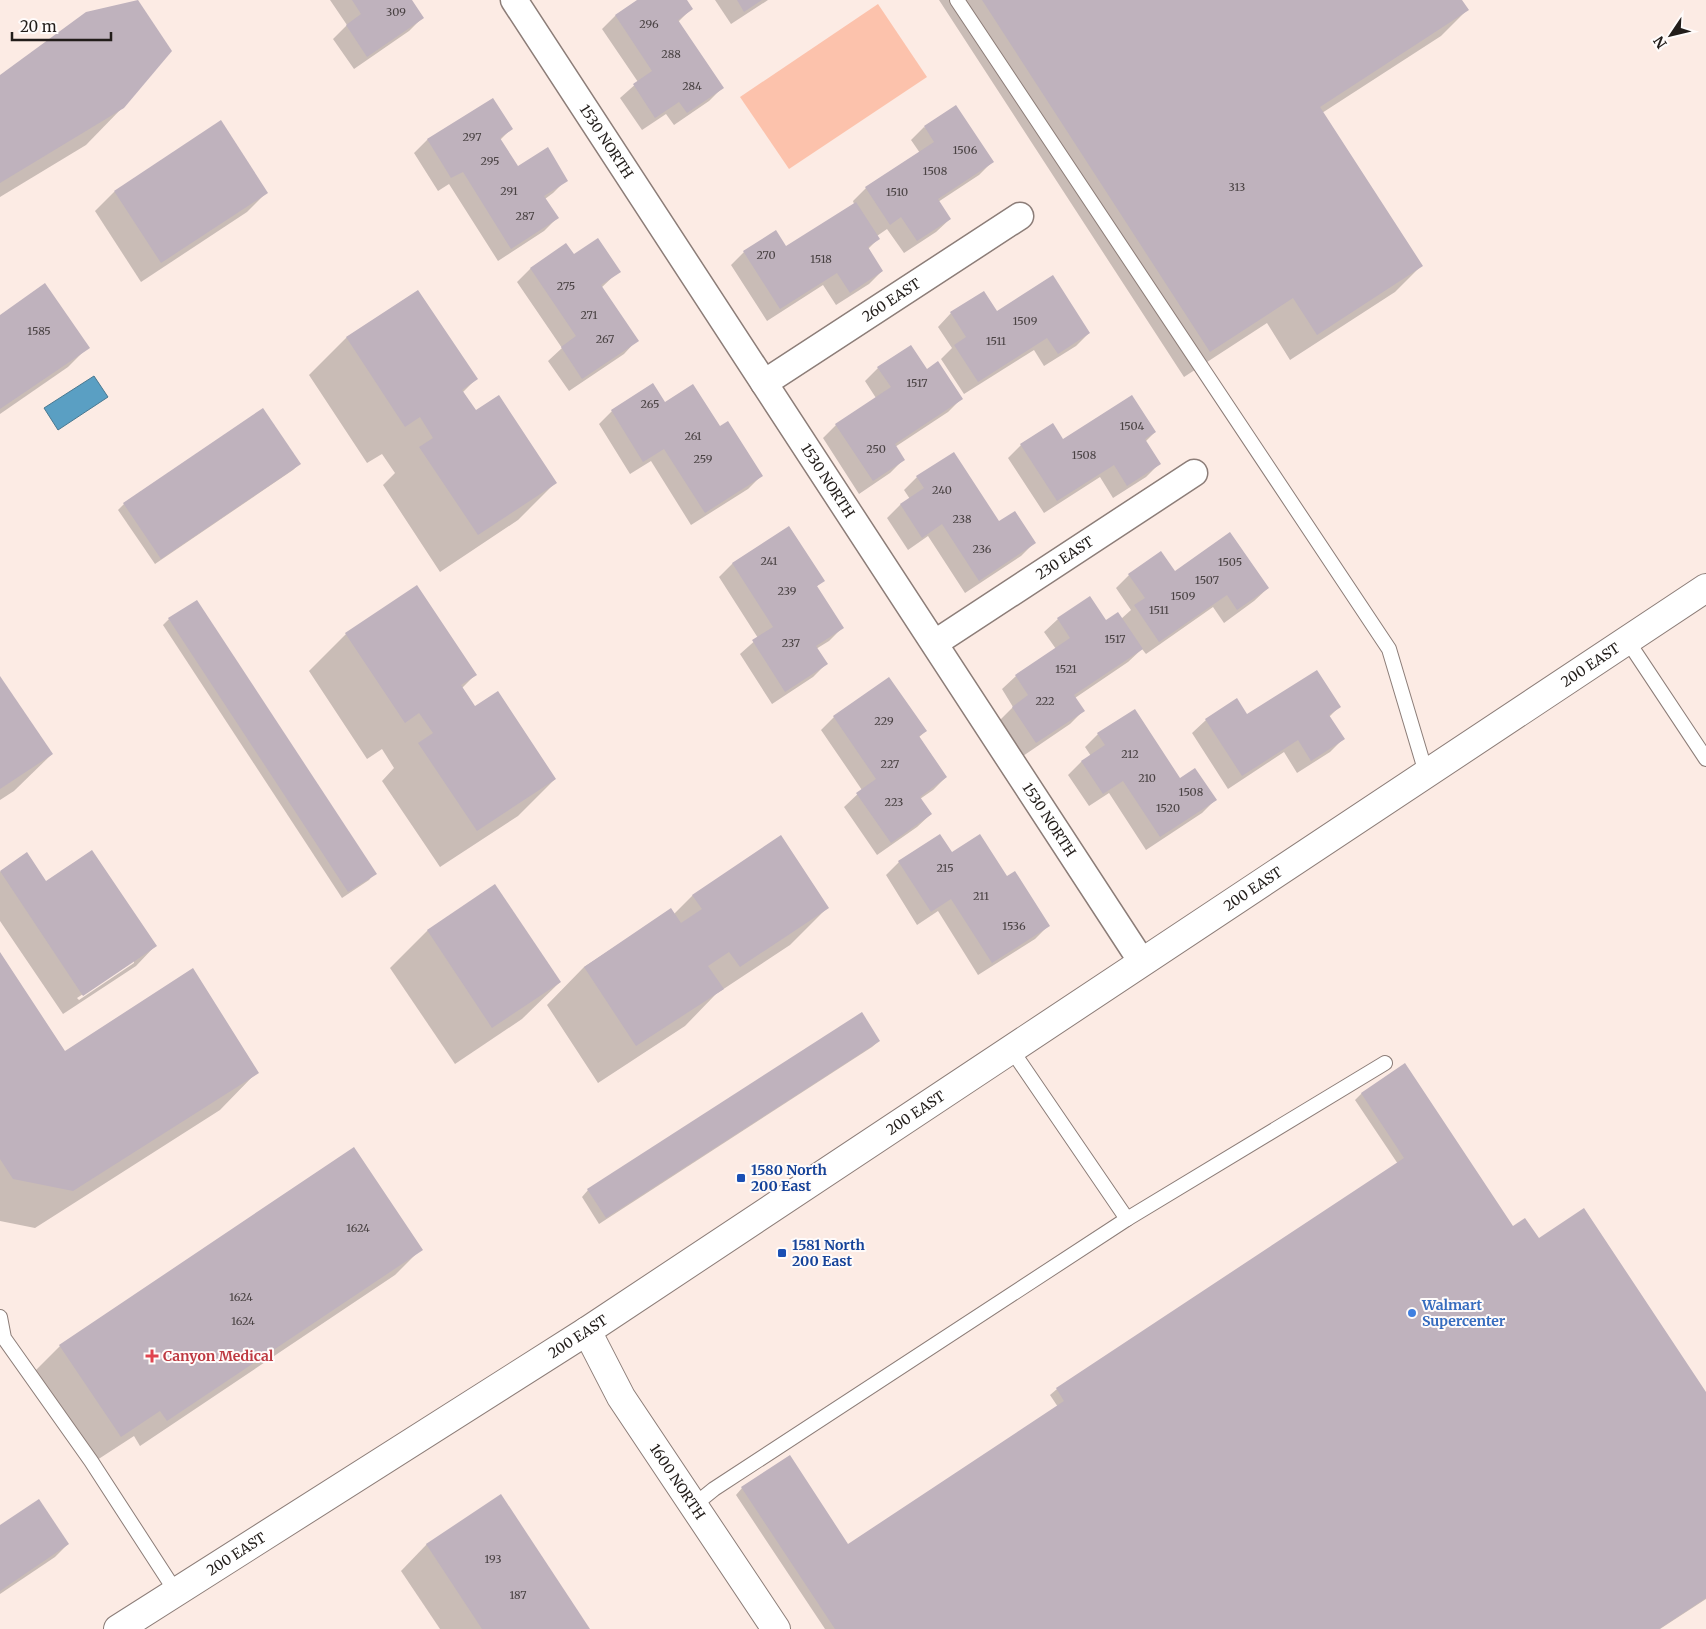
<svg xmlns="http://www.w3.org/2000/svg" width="1706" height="1629" font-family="Merriweather,serif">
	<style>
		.green { fill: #fcc2ac }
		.water { fill: #5a9fc3; stroke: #497890 }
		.shadow { fill: #0003; fill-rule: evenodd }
		.building { fill: #bfb2bd }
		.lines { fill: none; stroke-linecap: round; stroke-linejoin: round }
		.service-casing { stroke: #8c7d78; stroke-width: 16 }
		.minor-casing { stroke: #8c7d78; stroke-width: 29 }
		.tertiary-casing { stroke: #8c7d78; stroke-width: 30 }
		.secondary-casing { stroke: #8c7d78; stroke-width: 30 }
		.service { stroke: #fff; stroke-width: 14 }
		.minor { stroke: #fff; stroke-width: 26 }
		.tertiary { stroke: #fff; stroke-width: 28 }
		.secondary { stroke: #fff; stroke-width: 28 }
		.transit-dot { fill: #1a4fb4; stroke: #fffbfa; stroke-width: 2 }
		.shop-dot { fill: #3f7fe0; stroke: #fffbfa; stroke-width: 2 }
		.health-dot { fill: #e0444e; stroke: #fffbfa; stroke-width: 2 }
		.labels { text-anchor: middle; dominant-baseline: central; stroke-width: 4; stroke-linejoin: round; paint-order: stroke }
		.number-label { font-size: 11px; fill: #494243 }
		.street-label { font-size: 14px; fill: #221d1a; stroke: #fffbfa }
		.transit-label { font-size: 14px; font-weight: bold; fill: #164399; stroke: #fffbfa; text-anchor: start }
		.shop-label { font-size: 14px; font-weight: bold; fill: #366cbe; stroke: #fffbfa; text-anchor: start }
		.health-label { font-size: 14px; font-weight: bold; fill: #be3a42; stroke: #fffbfa; text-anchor: start }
	</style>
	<rect width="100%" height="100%" fill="#fcebe4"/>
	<polygon class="green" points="878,4 927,77 789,169 740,97"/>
	<polygon class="water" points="94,376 108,397 58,430 44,408"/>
	<g class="shadow">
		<polygon points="330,0 410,0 422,18 409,31 354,69 333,39 347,25"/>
		<polygon points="639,0 685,0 691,9 678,22 722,88 709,101 674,125 666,114 642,130 620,98 638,82 602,29 615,16"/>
		<polygon points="715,0 768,0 731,24"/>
		<polygon points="939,0 1460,0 1467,10 1441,36 1322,113 1421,266 1395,292 1290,360 1267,323 1184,377"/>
		<polygon points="0,76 123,107 86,145 0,197"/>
		<polygon points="492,100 511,129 500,140 518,168 566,180 553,193 545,199 557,218 544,231 498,261 449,184 438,191 414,153 427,140"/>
		<polygon points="924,127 992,162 979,175 938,202 950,219 936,232 904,253 887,229 877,236 878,239 868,249 882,271 869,284 836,305 823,285 767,321 731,265 744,252 786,248 854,204 853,201 866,188 920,153 911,140"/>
		<polygon points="114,192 266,193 247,212 141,282 95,211"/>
		<polygon points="566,245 574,256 619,271 601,288 637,340 624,354 569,391 548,361 562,348 517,282 530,269"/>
		<polygon points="418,291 476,379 463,392 476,412 556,482 518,520 440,572 383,485 395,473 382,454 367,463 309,375 346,338"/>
		<polygon points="983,293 997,313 1089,333 1076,346 1044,366 1034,350 964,394 941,359 952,348 938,327 951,313"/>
		<polygon points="0,316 88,347 68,367 0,414"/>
		<polygon points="878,368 927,371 962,398 948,412 895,447 903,460 890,473 859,494 823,438 836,425 876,398 865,381"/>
		<polygon points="665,403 719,428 761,476 748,489 691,525 651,461 630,474 599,424 612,411"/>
		<polygon points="1155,432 1145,442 1159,464 1146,477 1113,498 1100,477 1044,513 1008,458 1021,445"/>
		<polygon points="299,464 293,470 155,564 118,510 124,504"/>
		<polygon points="917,477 999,523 1034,543 1021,556 965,593 928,536 908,550 887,518 900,505 910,499 904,490"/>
		<polygon points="789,527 823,581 816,587 842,628 829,641 816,649 826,664 813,677 772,704 740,654 758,638 719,577 732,564"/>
		<polygon points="1175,572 1268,588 1254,601 1224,623 1213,607 1146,654 1142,649 1128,662 1075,698 1083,711 1070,724 1023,756 999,721 1013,707 1002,689 1016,676 1056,649 1044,632 1058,619 1106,622 1121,619 1131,610 1116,588 1129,575"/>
		<polygon points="169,619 375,873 369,880 342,898 163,625"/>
		<polygon points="346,634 475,675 462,688 475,708 555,779 518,816 440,867 382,781 394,768 382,749 367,759 309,671"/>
		<polygon points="0,678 52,754 14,791 0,800"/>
		<polygon points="1339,707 1329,717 1343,739 1330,752 1297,773 1284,752 1228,789 1192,733 1206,720"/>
		<polygon points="834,717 926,731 918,738 946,777 933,790 920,799 931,814 917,827 877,855 844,807 862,790 821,730"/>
		<polygon points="1098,734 1179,780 1215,800 1202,813 1146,850 1109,793 1089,806 1068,775 1081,762 1091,756 1085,747"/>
		<path d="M27,854l19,29 109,63 -19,20 -73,48 -63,-93v-49zM134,960v3l-55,37 -2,-2z"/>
		<polygon points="952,854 1006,878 1048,926 1035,939 978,975 938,911 917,925 886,875 899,862"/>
		<polygon points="495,886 560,982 522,1019 455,1064 390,968 427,931"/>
		<polygon points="693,895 827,908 790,945 716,994 685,1026 598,1083 547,1005 584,967 671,910 674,914"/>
		<polygon points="0,955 65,1052 257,1072 220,1110 35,1228 0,1221"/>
		<polygon points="879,1041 872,1047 599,1224 582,1197 588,1190"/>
		<polygon points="1362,1093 1513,1228 1538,1240 1706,1394 1706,1599 1660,1629 825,1629 736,1495 742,1488 848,1545 1058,1407 1050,1395 1057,1389 1398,1164 1355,1100"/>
		<polygon points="421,1249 395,1275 140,1446 134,1436 94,1462 34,1372 60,1346"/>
		<polygon points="0,1527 68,1544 55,1557 0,1594"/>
		<polygon points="427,1544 588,1629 440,1629 401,1571"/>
	</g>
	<g class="building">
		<polygon points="138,0 172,51 124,108 0,183 0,75 86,12"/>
		<polygon points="352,0 412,0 424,18 367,57 346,25 361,14"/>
		<polygon points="637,0 687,0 693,9 678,20 724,88 687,113 679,102 655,118 633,84 652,71 615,15"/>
		<polygon points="737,0 762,0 744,12"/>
		<polygon points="982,0 1462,0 1469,10 1320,107 1423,266 1317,335 1293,298 1210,352"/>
		<polygon points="493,98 513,129 500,138 518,166 548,147 568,181 544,196 559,218 511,249 463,172 451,178 427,139"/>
		<polygon points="956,105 994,162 938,199 951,219 917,241 901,217 890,225 865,187 934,142 924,126"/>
		<polygon points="221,120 268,193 161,263 114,191"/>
		<polygon points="856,202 880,239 868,247 883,271 850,293 837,273 780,309 743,251 776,230 786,246"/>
		<polygon points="598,238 621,272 601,285 639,341 582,379 561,347 576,336 530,268 566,243 574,254"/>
		<polygon points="1053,275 1090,333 1058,354 1047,338 978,382 954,345 966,337 950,312 984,291 997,311"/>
		<polygon points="45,283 90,348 0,409 0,315"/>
		<polygon points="418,290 478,379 462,390 476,410 499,395 557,483 478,535 419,447 433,438 420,417 405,427 346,337"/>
		<polygon points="911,345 927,369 938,361 963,399 895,444 905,460 873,481 835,424 891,387 877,367"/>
		<polygon points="653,383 665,402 693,384 720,426 728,421 763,476 705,513 664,449 643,462 611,410"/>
		<polygon points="1132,395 1156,432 1145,439 1161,464 1127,486 1114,465 1057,501 1020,444 1053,423 1063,439"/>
		<polygon points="263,408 301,464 161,559 123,503"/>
		<polygon points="954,452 999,521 1015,511 1036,543 979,581 942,524 922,538 900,504 924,488 916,476"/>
		<polygon points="789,526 825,581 817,586 844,628 816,646 828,664 785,692 752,640 773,627 732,563"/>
		<polygon points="1230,532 1269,588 1237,610 1227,595 1159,642 1134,605 1145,598 1128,574 1161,551 1175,571"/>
		<polygon points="417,585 477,675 461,685 475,706 498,691 556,779 477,831 418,743 433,733 419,713 405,723 345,633"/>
		<polygon points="1090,596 1106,620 1118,612 1143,649 1074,695 1085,711 1036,743 1012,707 1028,695 1015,675 1070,638 1057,618"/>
		<polygon points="197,600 377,874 348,892 168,618"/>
		<polygon points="1317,670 1341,707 1329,715 1345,739 1311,761 1298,740 1242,776 1205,719 1237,698 1247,714"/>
		<polygon points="0,676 53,754 0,789"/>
		<polygon points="889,677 927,731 919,736 947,777 920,797 932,814 891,843 856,793 876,779 833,716"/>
		<polygon points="1135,709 1180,778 1195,768 1217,800 1160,837 1123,781 1103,794 1081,761 1105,745 1097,733"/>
		<polygon points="940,834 952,852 980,834 1007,876 1015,871 1050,926 992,963 951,899 931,912 898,861"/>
		<polygon points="781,835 829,908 740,967 729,952 708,966 724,989 636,1046 584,967 671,908 681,923 702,909 692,895"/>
		<polygon points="92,850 157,946 83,996 0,871 27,852 46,881"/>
		<polygon points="495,884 561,982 492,1028 427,930"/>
		<polygon points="0,952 65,1051 193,968 259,1073 73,1191 13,1179 0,1159"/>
		<polygon points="862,1012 880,1041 606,1218 587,1189"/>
		<polygon points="1405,1063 1513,1226 1525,1218 1539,1238 1584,1208 1706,1392 1706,1598 1659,1629 835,1629 741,1487 790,1455 848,1544 1064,1401 1056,1388 1404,1158 1361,1093"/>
		<polygon points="354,1147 423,1250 167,1421 160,1411 121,1437 59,1345"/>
		<polygon points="501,1494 590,1629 482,1629 426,1544"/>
		<polygon points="39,1499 69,1544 0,1591 0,1525"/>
	</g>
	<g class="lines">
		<defs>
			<g id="service">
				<polyline points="957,0 1389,649 1426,773"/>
				<polyline points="1627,640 1706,759"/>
				<polyline points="1011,1049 1127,1219"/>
				<polyline points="0,1317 4,1338 91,1461 176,1592"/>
				<polyline points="693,1506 714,1489 1127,1219 1385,1063"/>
			</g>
			<g id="minor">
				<path id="s1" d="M514,0l628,962"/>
				<path id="s2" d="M764,383l256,-167"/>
				<path id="s3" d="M935,643l259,-170"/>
			</g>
			<g id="tertiary">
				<path id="s4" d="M587,1331l34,66 155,232"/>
			</g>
			<g id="secondary">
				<path id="s5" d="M118,1629l469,-298 1119,-743"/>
			</g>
		</defs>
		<use href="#service" class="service-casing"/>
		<use href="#minor" class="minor-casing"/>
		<use href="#tertiary" class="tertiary-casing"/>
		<use href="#secondary" class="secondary-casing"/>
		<use href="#service" class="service"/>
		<use href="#minor" class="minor"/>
		<use href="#tertiary" class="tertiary"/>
		<use href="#secondary" class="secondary"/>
	</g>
	<g class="transit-dot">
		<rect x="736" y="1173" width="10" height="10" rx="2.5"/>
		<rect x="777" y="1248" width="10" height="10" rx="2.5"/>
	</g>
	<circle class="shop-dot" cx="1412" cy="1313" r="5"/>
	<path class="health-dot" d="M149.5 1348.5h5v5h5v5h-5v5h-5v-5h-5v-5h5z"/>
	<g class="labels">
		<g class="number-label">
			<text x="396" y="12">309</text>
			<text x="649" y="24">296</text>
			<text x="671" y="54">288</text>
			<text x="692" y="86">284</text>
			<text x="472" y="137">297</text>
			<text x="965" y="150">1506</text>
			<text x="490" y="161">295</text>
			<text x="935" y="171">1508</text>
			<text x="1237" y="187">313</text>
			<text x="509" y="191">291</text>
			<text x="897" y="192">1510</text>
			<text x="525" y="216">287</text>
			<text x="766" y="255">270</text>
			<text x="821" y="259">1518</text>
			<text x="566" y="286">275</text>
			<text x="589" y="315">271</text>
			<text x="1025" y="321">1509</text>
			<text x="39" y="331">1585</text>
			<text x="605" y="339">267</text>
			<text x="996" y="341">1511</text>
			<text x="917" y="383">1517</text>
			<text x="650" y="404">265</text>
			<text x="1132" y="426">1504</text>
			<text x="693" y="436">261</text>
			<text x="876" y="449">250</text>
			<text x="1084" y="455">1508</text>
			<text x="703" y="459">259</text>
			<text x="942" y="490">240</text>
			<text x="962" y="519">238</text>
			<text x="982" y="549">236</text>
			<text x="769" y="561">241</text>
			<text x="1230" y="562">1505</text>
			<text x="1207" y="580">1507</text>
			<text x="787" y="591">239</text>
			<text x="1183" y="596">1509</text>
			<text x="1159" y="610">1511</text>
			<text x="1115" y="639">1517</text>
			<text x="791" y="643">237</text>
			<text x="1066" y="669">1521</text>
			<text x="1045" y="701">222</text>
			<text x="884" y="721">229</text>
			<text x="1130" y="754">212</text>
			<text x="890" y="764">227</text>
			<text x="1147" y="778">210</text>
			<text x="1191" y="792">1508</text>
			<text x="894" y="802">223</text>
			<text x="1168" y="808">1520</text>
			<text x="945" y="868">215</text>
			<text x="981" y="896">211</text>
			<text x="1014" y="926">1536</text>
			<text x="358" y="1228">1624</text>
			<text x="241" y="1297">1624</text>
			<text x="243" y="1321">1624</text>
			<text x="493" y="1559">193</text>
			<text x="518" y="1595">187</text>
		</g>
		<g class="street-label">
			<text stroke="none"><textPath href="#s1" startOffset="169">1530 NORTH</textPath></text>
			<text stroke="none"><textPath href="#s2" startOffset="152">260 EAST</textPath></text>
			<text stroke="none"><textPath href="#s1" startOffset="574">1530 NORTH</textPath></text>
			<text stroke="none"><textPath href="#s3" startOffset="155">230 EAST</textPath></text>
			<text stroke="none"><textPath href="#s5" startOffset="1760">200 EAST</textPath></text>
			<text stroke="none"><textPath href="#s1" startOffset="979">1530 NORTH</textPath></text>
			<text stroke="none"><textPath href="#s5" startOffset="1355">200 EAST</textPath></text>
			<text stroke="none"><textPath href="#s5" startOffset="950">200 EAST</textPath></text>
			<text stroke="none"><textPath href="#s5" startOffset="545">200 EAST</textPath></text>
			<text stroke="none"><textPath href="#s4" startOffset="176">1600 NORTH</textPath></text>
			<text stroke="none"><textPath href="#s5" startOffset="140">200 EAST</textPath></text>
		</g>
		<g class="transit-label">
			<text x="751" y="1170">1580 North<tspan x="751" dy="16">200 East</tspan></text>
			<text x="792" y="1245">1581 North<tspan x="792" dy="16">200 East</tspan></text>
		</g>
		<g class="shop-label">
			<text x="1422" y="1305">Walmart<tspan x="1422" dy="16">Supercenter</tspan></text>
		</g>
		<g class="health-label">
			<text x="163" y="1356">Canyon Medical</text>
		</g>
	</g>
	<g transform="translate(1671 35) rotate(235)" stroke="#fffbfa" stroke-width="4" paint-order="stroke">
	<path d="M0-4L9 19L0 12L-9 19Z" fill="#221d1a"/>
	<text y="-8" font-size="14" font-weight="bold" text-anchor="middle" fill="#221d1a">N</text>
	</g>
	<path d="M12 32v8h99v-8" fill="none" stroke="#221d1a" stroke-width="2.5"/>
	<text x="20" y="32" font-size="15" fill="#221d1a" stroke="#fffbfa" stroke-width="4" paint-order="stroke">20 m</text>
</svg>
